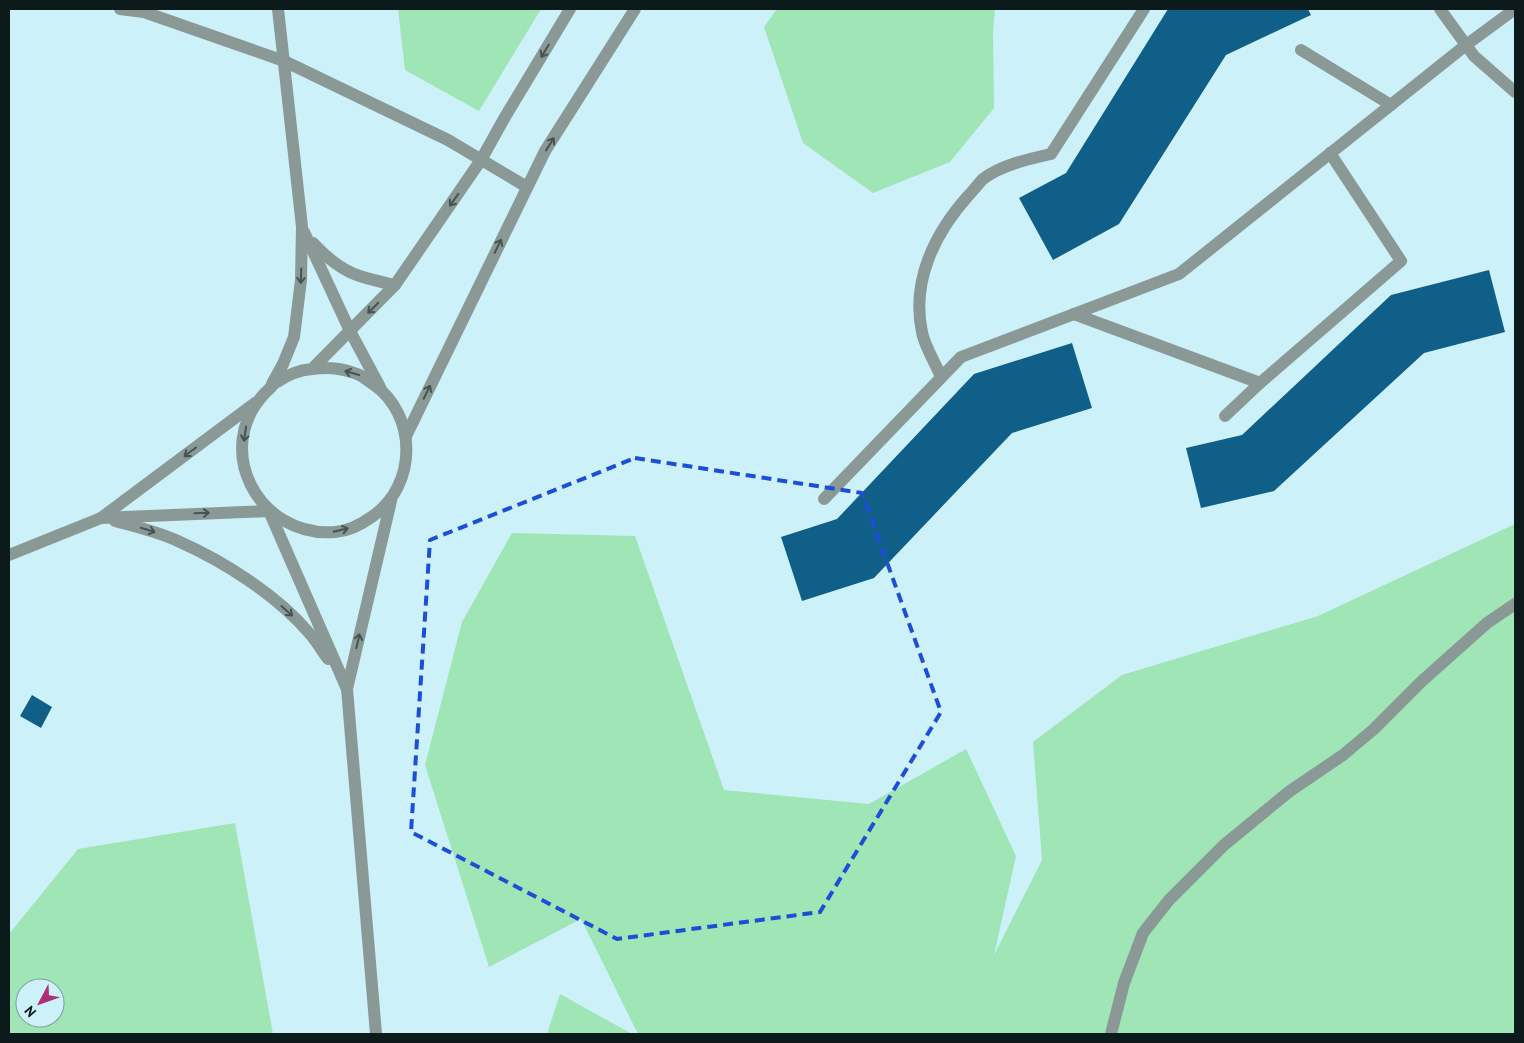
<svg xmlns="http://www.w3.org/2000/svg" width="1524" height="1043" font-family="'PT Sans',sans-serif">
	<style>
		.green { fill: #9fe5b5; fill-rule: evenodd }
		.building { fill: #0f5f89 }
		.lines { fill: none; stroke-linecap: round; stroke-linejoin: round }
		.minor { stroke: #8a9996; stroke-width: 12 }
		.oneway { stroke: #455353 }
		.marked { fill: none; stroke: #1d4ed8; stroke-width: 4; stroke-dasharray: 10 6; stroke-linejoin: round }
	</style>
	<rect width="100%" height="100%" fill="#cdf1f8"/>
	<g class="green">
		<polygon points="398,9 541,9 479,111 405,70"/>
		<polygon points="777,9 995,9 993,32 994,108 950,162 873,193 803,143 764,27"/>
		<polygon points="1515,524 1515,1034 638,1034 581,919 489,967 425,765 462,622 512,533 635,536 724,790 869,804 966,749 1016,856 994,955 1042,860 1033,742 1122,675 1318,616"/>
		<path d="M235,823l38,211h-264v-100l69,-85zM25,988h30v30h-30z"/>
		<polygon points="560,994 632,1034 547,1034"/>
	</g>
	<g class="building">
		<polygon points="1168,9 1308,9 1311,15 1226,55 1119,224 1053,260 1019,198 1066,173"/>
		<polygon points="1489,270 1505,332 1424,353 1274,491 1201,508 1186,448 1242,435 1391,295"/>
		<polygon points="1072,343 1092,408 1012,433 874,578 802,601 781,537 837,519 974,374"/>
		<polygon points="32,695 52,707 41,728 20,716"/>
	</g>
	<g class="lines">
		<g class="minor">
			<polyline points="120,9 144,12 284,61 448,140 527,187"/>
			<polyline points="1440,9 1474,56 1515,92"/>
			<polyline points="1301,50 1391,105"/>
			<polyline points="304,232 350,331 380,387"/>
			<path d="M313,243c28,30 44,34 82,42"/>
			<polyline points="1074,314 1260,383"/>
			<path d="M312,369c17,-2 29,-1 45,5 6,2 11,7 16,10 45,31 44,101 0,132 -11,8 -24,15 -38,16 -77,6 -124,-84 -69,-140 4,-3 7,-8 11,-10 10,-7 24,-12 35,-13l83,-84 86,-125 24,-43 65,-108"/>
			<path d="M941,377c-5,-13 -17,-32 -19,-45 -11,-51 13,-99 46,-136 5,-5 10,-12 15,-17 18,-14 46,-20 68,-25l93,-145"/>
			<polyline points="272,384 283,364 294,337 301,280 302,227 278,9"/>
			<polyline points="1225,416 1260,383 1401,261 1330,153"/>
			<polyline points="406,436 545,151 635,9"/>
			<polyline points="824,499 961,357 1179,274 1466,45 1515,9"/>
			<polyline points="101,518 269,511 347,689"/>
			<path d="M115,521c22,6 44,11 65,21 45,20 98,54 130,92 7,8 12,17 18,25"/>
			<polyline points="9,555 101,518 255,403"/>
			<polyline points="376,1034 347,689 391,501"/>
			<polyline points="1111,1034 1124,983 1143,933 1169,900 1224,845 1290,791 1343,755 1374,729 1422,681 1487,623 1515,604"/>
		</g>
	</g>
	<defs><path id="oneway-shaft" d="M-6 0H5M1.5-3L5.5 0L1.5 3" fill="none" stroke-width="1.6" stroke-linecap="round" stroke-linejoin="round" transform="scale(1.25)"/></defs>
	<g class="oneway">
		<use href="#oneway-shaft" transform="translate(545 51) rotate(121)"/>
		<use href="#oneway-shaft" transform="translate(550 144) rotate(-58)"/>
		<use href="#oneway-shaft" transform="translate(454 200) rotate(125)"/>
		<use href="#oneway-shaft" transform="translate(498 246) rotate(-64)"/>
		<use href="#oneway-shaft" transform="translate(301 276) rotate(92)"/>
		<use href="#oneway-shaft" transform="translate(373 308) rotate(135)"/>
		<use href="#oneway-shaft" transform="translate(352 373) rotate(-164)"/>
		<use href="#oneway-shaft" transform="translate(427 392) rotate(-64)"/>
		<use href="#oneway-shaft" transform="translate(245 434) rotate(98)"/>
		<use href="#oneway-shaft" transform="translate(190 452) rotate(143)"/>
		<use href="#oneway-shaft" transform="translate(202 513) rotate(-2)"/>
		<use href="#oneway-shaft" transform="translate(148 530) rotate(17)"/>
		<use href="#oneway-shaft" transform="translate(341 530) rotate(-13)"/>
		<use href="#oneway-shaft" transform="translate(287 611) rotate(42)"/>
		<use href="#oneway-shaft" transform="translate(358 641) rotate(-77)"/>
	</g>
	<path class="marked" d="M635,458l227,35 79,219 -121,200 -203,27 -206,-107 19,-292z"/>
	<rect width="1524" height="1043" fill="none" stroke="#0c1a1c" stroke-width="20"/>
	<g transform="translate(40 1003) rotate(229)"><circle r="24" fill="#cdf1f8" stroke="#809ba0"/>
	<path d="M0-4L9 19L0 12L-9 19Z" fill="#b12d76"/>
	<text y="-8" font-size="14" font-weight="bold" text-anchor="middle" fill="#0c1a1c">N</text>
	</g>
</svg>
